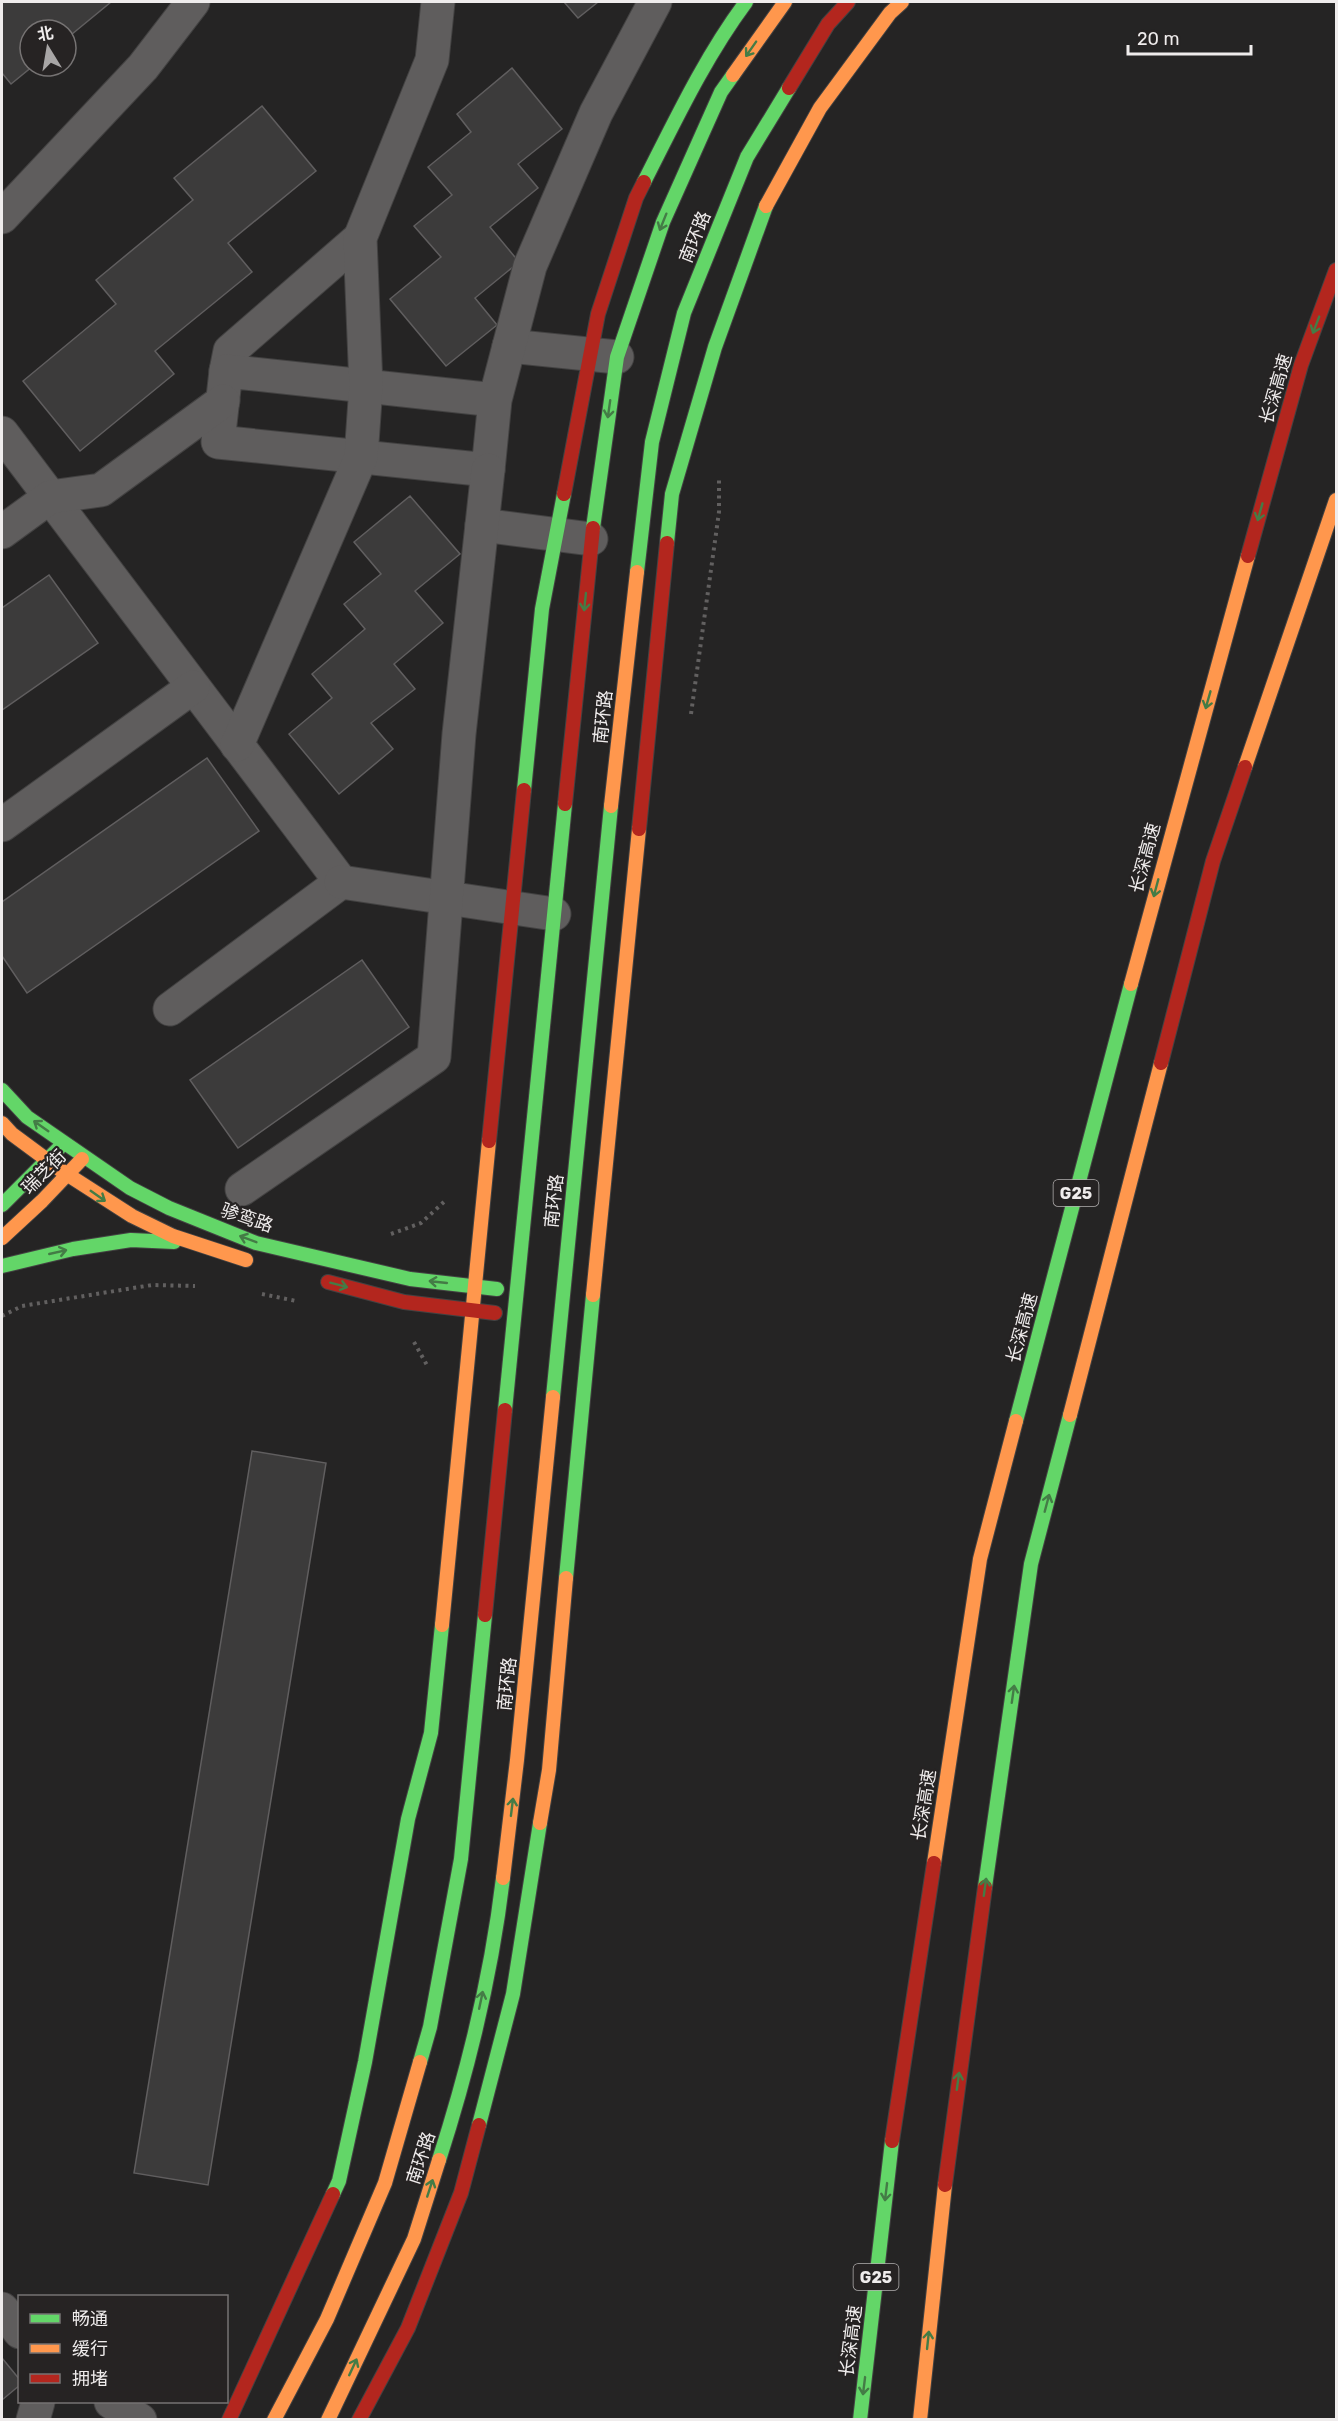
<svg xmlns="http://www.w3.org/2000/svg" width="1338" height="2421" font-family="Rubik,'Noto Sans SC',sans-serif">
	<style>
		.building { fill: #3c3b3b; stroke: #605e5f; stroke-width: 1.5 }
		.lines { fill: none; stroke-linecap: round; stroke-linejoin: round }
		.street-casing { stroke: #434242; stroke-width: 35 }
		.fast-casing { stroke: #434242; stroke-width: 16 }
		.slow-casing { stroke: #434242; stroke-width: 16 }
		.jam-casing { stroke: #434242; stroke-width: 16 }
		.path { stroke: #626060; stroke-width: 4; stroke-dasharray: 3 4.5; stroke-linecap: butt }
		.street { stroke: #5f5d5d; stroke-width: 33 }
		.fast { stroke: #63d668; stroke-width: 14 }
		.slow { stroke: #ff974d; stroke-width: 14 }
		.jam { stroke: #b3261e; stroke-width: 14 }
		.oneway { stroke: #447c46 }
		.labels { text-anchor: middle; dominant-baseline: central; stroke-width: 4.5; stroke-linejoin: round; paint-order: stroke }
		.shield { fill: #262323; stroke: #b3b0b0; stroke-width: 1.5 }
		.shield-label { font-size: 16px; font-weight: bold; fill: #efecec }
		.street-label { font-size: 18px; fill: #efecec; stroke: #262323 }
	</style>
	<rect width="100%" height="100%" fill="#252424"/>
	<g class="building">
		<polygon points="2,2 111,2 66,39 66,30 30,30 30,66 33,66 11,84 2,73"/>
		<polygon points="564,2 598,2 578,18"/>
		<polygon points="512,68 562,129 518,164 538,188 490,227 519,262 475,298 497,325 446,366 390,299 441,257 414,226 452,195 428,167 471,132 457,114"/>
		<polygon points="262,106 316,171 228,243 252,272 155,351 174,374 80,451 23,381 116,304 96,280 193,200 174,178"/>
		<polygon points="410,496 460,554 415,591 443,623 394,664 415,689 371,723 393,749 339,794 289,734 332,698 312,674 365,629 344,604 381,574 354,542"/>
		<polygon points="49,575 98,643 2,710 2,608"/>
		<polygon points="207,758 259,831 27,993 2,956 2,902"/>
		<polygon points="362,960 409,1027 238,1148 190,1080"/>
		<polygon points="252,1451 326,1463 208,2185 134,2173"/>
		<polygon points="2,2358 20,2380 20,2385 2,2400"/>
	</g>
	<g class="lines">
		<defs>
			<g id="street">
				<polyline points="2,217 143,67 193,2"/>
				<polyline points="509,346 617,357"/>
				<polyline points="226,371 230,351 360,238"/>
				<polyline points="495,400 226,371 218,442 488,470 495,400 530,266 596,113 655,2"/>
				<polyline points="2,433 341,882 170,1009"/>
				<polyline points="482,525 591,539"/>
				<polyline points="2,532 50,497 101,490 223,401"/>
				<polyline points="237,745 361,457 366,386 360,238 432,60 438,2"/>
				<polyline points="2,825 193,687"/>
				<polyline points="341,882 554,914"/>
				<polyline points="242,1189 434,1057 459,734 488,470"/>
				<polyline points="2,2309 20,2332"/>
				<polyline points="111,2402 140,2420"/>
				<polyline points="33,2420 38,2402"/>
			</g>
			<g id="fast">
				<path d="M644,182c31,-61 61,-125 102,-180"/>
				<polyline points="593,528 617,357 663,222 721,92 733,75"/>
				<polyline points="667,543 672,494 715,347 766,206"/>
				<polyline points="637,572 652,442 684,313 747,157 789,88"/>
				<polyline points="524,790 542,609 564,494"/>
				<polyline points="2,1090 27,1117 130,1188 169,1208 256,1243 410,1279 497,1289"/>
				<polyline points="2,1205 63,1144"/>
				<polyline points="2,1266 73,1249 131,1240 174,1242"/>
				<polyline points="553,1397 611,806"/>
				<polyline points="505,1410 565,804"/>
				<polyline points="1016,1421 1131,984"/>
				<polyline points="566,1578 593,1295"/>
				<polyline points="985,1887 1031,1564 1070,1415"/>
				<polyline points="420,2062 430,2027 461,1859 485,1615"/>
				<polyline points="479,2125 513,1994 540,1823"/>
				<path d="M439,2160c29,-90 53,-189 64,-282"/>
				<polyline points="333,2194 339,2181 365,2062 408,1819 431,1733 442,1625"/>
				<polyline points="860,2420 892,2141"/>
			</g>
			<g id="slow">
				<polyline points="733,75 785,2"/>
				<polyline points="766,206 820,108 890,13 902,2"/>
				<polyline points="1245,767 1336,500"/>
				<polyline points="611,806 637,572"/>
				<polyline points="1131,984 1248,556"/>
				<polyline points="2,1123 12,1134 62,1171 132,1216 173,1236 246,1260"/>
				<polyline points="2,1238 42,1201 82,1159"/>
				<polyline points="593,1295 639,829"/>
				<polyline points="1070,1415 1161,1063"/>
				<polyline points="442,1625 489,1141"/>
				<polyline points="540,1823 549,1770 566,1578"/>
				<polyline points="934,1863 980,1559 1016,1421"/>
				<polyline points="503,1878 517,1760 553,1397"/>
				<polyline points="274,2420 327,2319 385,2183 420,2062"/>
				<polyline points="328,2420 414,2239 439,2160"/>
				<polyline points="920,2420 945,2185"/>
			</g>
			<g id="jam">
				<polyline points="789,88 828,24 848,2"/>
				<polyline points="564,494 598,314 636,198 644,182"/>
				<polyline points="1248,556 1301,365 1336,270"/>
				<polyline points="565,804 593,528"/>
				<polyline points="639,829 667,543"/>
				<polyline points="1161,1063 1213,861 1245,767"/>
				<polyline points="489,1141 524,790"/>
				<polyline points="328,1282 404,1302 495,1313"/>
				<polyline points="485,1615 505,1410"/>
				<polyline points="892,2141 934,1863"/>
				<polyline points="945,2185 985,1887"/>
				<polyline points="229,2420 333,2194"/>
				<polyline points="359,2420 408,2328 461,2193 479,2125"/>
			</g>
		</defs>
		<use href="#street" class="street-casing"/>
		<use href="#fast" class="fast-casing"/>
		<use href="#slow" class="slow-casing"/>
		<use href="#jam" class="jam-casing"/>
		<g class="path">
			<polyline points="691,714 719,512 719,478"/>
			<polyline points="391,1234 421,1223 445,1201"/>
			<polyline points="262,1294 296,1301"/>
			<polyline points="2,1316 22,1306 152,1285 195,1286"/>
			<polyline points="414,1342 428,1367"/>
		</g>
		<use href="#street" class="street"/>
		<use href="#fast" class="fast"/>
		<use href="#slow" class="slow"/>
		<use href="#jam" class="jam"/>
	</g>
	<defs><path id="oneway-shaft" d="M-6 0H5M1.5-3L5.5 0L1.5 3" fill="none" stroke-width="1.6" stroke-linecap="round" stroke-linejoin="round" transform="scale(1.5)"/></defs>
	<g class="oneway">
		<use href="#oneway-shaft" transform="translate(751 49) rotate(125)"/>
		<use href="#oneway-shaft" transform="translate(663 222) rotate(112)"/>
		<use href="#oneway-shaft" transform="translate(1316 325) rotate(111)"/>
		<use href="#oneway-shaft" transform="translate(609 409) rotate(98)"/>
		<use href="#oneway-shaft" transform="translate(1260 512) rotate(106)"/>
		<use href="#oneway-shaft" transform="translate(585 602) rotate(96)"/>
		<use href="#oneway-shaft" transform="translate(1208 700) rotate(106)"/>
		<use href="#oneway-shaft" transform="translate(1156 888) rotate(105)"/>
		<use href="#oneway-shaft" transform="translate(41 1126) rotate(-145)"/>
		<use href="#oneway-shaft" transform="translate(98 1196) rotate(35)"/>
		<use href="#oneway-shaft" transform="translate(248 1239) rotate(-159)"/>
		<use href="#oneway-shaft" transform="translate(58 1252) rotate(-13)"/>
		<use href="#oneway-shaft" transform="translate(438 1282) rotate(-174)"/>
		<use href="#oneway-shaft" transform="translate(339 1285) rotate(15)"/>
		<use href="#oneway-shaft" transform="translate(1047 1503) rotate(-75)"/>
		<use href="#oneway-shaft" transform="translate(1013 1694) rotate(-82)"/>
		<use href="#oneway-shaft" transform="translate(512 1807) rotate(-83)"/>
		<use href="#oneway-shaft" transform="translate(985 1887) rotate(-82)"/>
		<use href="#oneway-shaft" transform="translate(481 2000) rotate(-78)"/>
		<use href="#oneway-shaft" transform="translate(958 2081) rotate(-82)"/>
		<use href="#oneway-shaft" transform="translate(430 2188) rotate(-72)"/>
		<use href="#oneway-shaft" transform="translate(886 2192) rotate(97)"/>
		<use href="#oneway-shaft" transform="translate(928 2340) rotate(-84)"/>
		<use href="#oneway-shaft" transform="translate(353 2367) rotate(-65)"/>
		<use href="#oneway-shaft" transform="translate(864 2386) rotate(97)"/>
	</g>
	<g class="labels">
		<g class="shield">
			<rect x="1053.5" y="1180" width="45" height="26" rx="4.5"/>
			<rect x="853.5" y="2264" width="45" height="26" rx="4.5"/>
		</g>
		<g class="shield-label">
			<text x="1076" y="1193">G25</text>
			<text x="876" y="2277">G25</text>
		</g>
		<g class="street-label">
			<text transform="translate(695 237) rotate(-68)">南环路</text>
			<text transform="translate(1276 389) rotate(-74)">长深高速</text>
			<text transform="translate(603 717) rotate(-84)">南环路</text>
			<text transform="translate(1145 858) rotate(-75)">长深高速</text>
			<text transform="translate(44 1172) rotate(-45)">瑞芝街</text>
			<text transform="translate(554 1201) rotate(-84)">南环路</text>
			<text transform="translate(247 1218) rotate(19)">骖鸾路</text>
			<text transform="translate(1022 1328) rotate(-75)">长深高速</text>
			<text transform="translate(507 1684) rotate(-84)">南环路</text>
			<text transform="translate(924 1805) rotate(-81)">长深高速</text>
			<text transform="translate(421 2158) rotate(-72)">南环路</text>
			<text transform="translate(851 2341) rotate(-83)">长深高速</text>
		</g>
	</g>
	<rect width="1338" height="2421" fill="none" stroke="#efecec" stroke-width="6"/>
	<rect x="18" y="2295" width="210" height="108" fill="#262323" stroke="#767373" stroke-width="1.5"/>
	<rect x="30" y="2314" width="30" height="9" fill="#63d668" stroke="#767373" stroke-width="1.5"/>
	<text x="72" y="2325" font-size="18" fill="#efecec">畅通</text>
	<rect x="30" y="2344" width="30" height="9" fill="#ff974d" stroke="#767373" stroke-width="1.5"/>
	<text x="72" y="2355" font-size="18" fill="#efecec">缓行</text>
	<rect x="30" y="2374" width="30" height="9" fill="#b3261e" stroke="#767373" stroke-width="1.5"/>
	<text x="72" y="2385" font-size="18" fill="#efecec">拥堵</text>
	<g transform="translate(48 48) rotate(349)"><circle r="28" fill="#262323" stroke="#767373" stroke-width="1.5"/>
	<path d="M0-4.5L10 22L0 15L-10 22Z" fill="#a8a6a6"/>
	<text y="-9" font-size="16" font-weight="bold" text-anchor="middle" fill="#efecec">北</text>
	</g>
	<path d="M1128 45v9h123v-9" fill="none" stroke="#efecec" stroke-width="3"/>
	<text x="1137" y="45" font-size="18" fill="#efecec" stroke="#262323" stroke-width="4.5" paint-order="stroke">20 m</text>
</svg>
